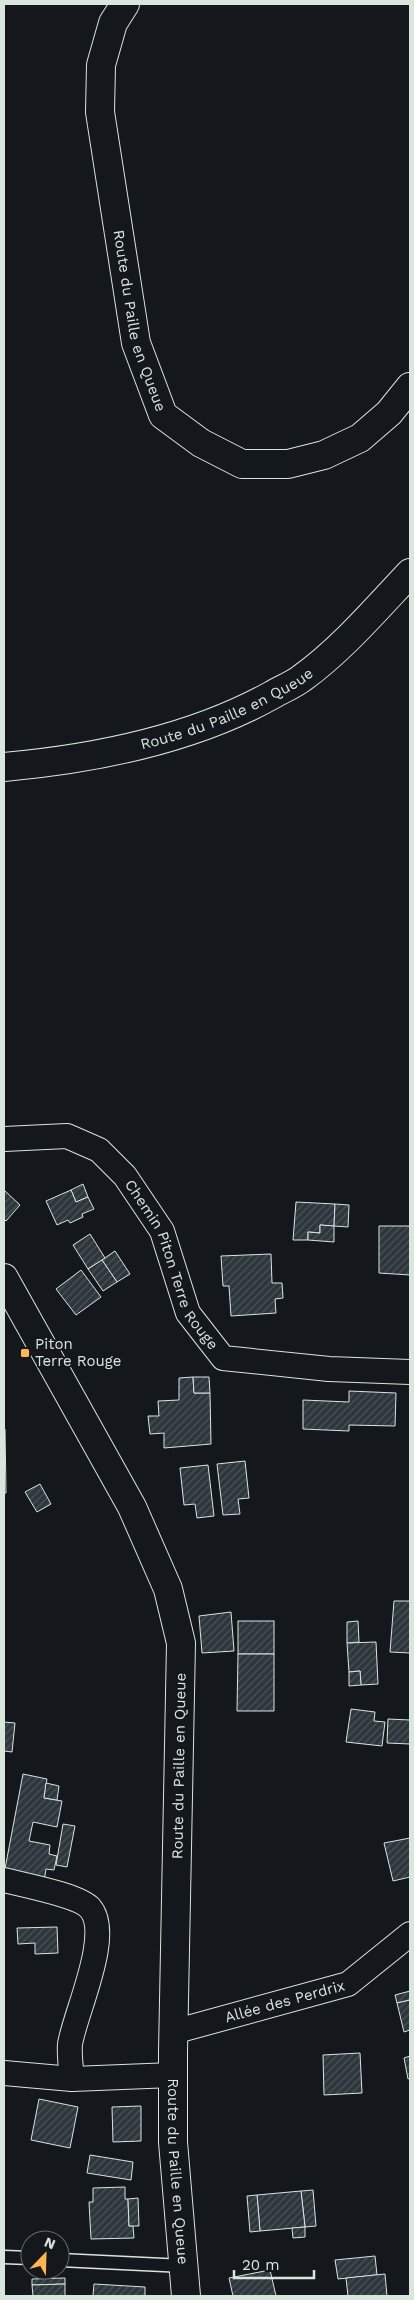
<svg xmlns="http://www.w3.org/2000/svg" width="414" height="2300" font-family="'Work Sans',sans-serif">
	<style>
		.building { fill: url(#building-hatch); stroke: #d8e6dc }
		.lines { fill: none; stroke-linecap: round; stroke-linejoin: round }
		.service-casing { stroke: #d8e6dc; stroke-width: 15 }
		.minor-casing { stroke: #d8e6dc; stroke-width: 26 }
		.secondary-casing { stroke: #d8e6dc; stroke-width: 30 }
		.service { stroke: #14181c; stroke-width: 12 }
		.minor { stroke: #14181c; stroke-width: 24 }
		.secondary { stroke: #14181c; stroke-width: 28 }
		.poi-dot { fill: #ffb74d; stroke: #14181c; stroke-width: 2 }
		.labels { text-anchor: middle; dominant-baseline: central; stroke-width: 4; stroke-linejoin: round; paint-order: stroke }
		.street-label { font-size: 15px; fill: #d8e6dc; stroke: #14181c }
		.poi-label { font-size: 15px; fill: #d8e6dc; stroke: #14181c; text-anchor: start }
	</style>
	<defs>
		<pattern id="building-hatch" width="6" height="6" patternUnits="userSpaceOnUse" patternTransform="scale(1.25)"><rect width="6" height="6" fill="#2c363c"/><path d="M-1 1l2-2M0 6l6-6M5 7l2-2" fill="none" stroke="#4a5358"/></pattern>
	</defs>
	<rect width="100%" height="100%" fill="#14181c"/>
	<g class="building">
		<polygon points="83,1184 88,1197 76,1202 71,1190"/>
		<polygon points="4,1190 20,1205 6,1221 4,1219"/>
		<polygon points="71,1190 76,1202 88,1197 94,1209 82,1214 83,1217 70,1223 68,1220 57,1225 46,1201"/>
		<polygon points="296,1202 335,1204 334,1226 320,1225 320,1233 308,1232 308,1240 293,1240"/>
		<polygon points="335,1204 349,1205 348,1227 334,1226"/>
		<polygon points="320,1225 334,1226 334,1242 308,1240 308,1232 320,1233"/>
		<polygon points="379,1226 410,1226 410,1275 379,1273"/>
		<polygon points="90,1234 105,1258 88,1269 73,1245"/>
		<polygon points="115,1251 130,1274 117,1282 102,1260"/>
		<polygon points="271,1254 272,1283 282,1283 283,1298 275,1299 276,1313 231,1316 229,1286 223,1286 221,1256"/>
		<polygon points="102,1260 117,1282 103,1291 88,1269"/>
		<polygon points="81,1270 101,1297 76,1315 56,1289"/>
		<polygon points="193,1377 194,1393 210,1393 211,1444 164,1448 164,1433 150,1434 148,1416 159,1416 158,1401 179,1400 179,1378"/>
		<polygon points="193,1377 209,1377 210,1393 194,1393"/>
		<polygon points="349,1391 396,1393 395,1426 349,1425 349,1431 303,1429 303,1400 349,1402"/>
		<polygon points="4,1429 5,1429 6,1493 4,1493"/>
		<polygon points="245,1461 249,1498 238,1499 240,1514 223,1515 217,1464"/>
		<polygon points="208,1465 214,1516 197,1518 195,1504 184,1505 180,1468"/>
		<polygon points="40,1484 51,1504 37,1512 25,1492"/>
		<polygon points="394,1601 410,1601 410,1653 390,1652"/>
		<polygon points="231,1612 234,1651 202,1653 199,1616"/>
		<rect x="238" y="1621" width="36" height="33"/>
		<polygon points="358,1621 359,1642 347,1643 347,1622"/>
		<polygon points="376,1642 378,1684 361,1685 360,1671 349,1672 347,1643"/>
		<polygon points="238,1654 274,1654 274,1711 237,1711"/>
		<polygon points="360,1671 361,1685 349,1686 349,1672"/>
		<polygon points="351,1709 375,1712 374,1721 385,1722 382,1746 346,1742"/>
		<polygon points="388,1719 410,1720 410,1744 387,1743"/>
		<polygon points="4,1722 15,1723 12,1752 4,1751"/>
		<polygon points="23,1774 47,1779 44,1798 62,1801 57,1827 33,1822 29,1841 50,1845 49,1854 57,1856 54,1870 46,1869 44,1881 4,1874"/>
		<polygon points="46,1783 59,1786 57,1800 44,1798"/>
		<polygon points="63,1824 75,1826 67,1867 56,1865"/>
		<polygon points="410,1838 410,1877 393,1881 384,1843"/>
		<polygon points="57,1927 58,1953 35,1954 35,1943 18,1944 17,1928"/>
		<polygon points="410,1991 410,2000 397,2003 395,1995"/>
		<polygon points="410,2000 410,2030 404,2032 397,2003"/>
		<polygon points="360,2053 362,2093 324,2095 323,2055"/>
		<polygon points="410,2056 410,2078 408,2079 404,2058"/>
		<polygon points="39,2099 78,2107 70,2148 31,2140"/>
		<polygon points="141,2106 141,2141 113,2142 112,2107"/>
		<polygon points="90,2155 133,2162 131,2180 87,2173"/>
		<polygon points="125,2187 125,2199 128,2199 129,2226 133,2226 134,2238 91,2239 89,2202 93,2202 93,2188"/>
		<polygon points="313,2190 316,2226 305,2227 301,2191"/>
		<polygon points="301,2191 305,2227 260,2231 257,2195"/>
		<polygon points="257,2195 260,2231 250,2232 247,2196"/>
		<polygon points="138,2198 139,2226 129,2226 128,2199"/>
		<polygon points="305,2227 305,2237 293,2238 292,2228"/>
		<polygon points="375,2256 377,2275 338,2279 335,2260"/>
		<polygon points="270,2270 276,2296 233,2296 229,2278"/>
		<polygon points="385,2274 387,2296 348,2296 346,2278"/>
		<polygon points="65,2278 65,2284 32,2285 32,2279"/>
		<polygon points="65,2284 65,2296 33,2296 32,2285"/>
		<polygon points="94,2284 145,2287 145,2296 93,2296"/>
	</g>
	<g class="lines">
		<defs>
			<g id="service">
				<polyline points="4,2257 30,2258"/>
				<polyline points="60,2260 184,2266"/>
			</g>
			<g id="minor">
				<path id="s1" d="M4,1139l63,-3 32,14 26,26 37,55 26,82 35,45 106,11 81,3"/>
				<path d="M4,1880c19,5 74,15 86,28 23,26 -15,105 -20,136 -1,11 1,24 2,35"/>
				<path id="s2" d="M173,2032l175,-48 62,-50"/>
				<polyline points="4,2073 72,2079 173,2075"/>
			</g>
			<g id="secondary">
				<path id="s3" d="M125,4l-12,19 -12,42 -1,47 36,231 27,72 38,28 41,21h46l36,-9 36,-17 29,-25 21,-26"/>
				<path id="s4" d="M4,767c89,-8 189,-28 268,-72 10,-6 21,-10 30,-17 40,-29 74,-69 108,-105"/>
				<path id="s5" d="M4,1278l128,229 36,82 13,54 -8,409v90l13,154"/>
			</g>
		</defs>
		<use href="#service" class="service-casing"/>
		<use href="#minor" class="minor-casing"/>
		<use href="#secondary" class="secondary-casing"/>
		<use href="#service" class="service"/>
		<use href="#minor" class="minor"/>
		<use href="#secondary" class="secondary"/>
	</g>
	<rect class="poi-dot" x="20" y="1348" width="10" height="10" rx="2.5"/>
	<g class="labels">
		<g class="street-label">
			<text stroke="none"><textPath href="#s3" startOffset="326">Route du Paille en Queue</textPath></text>
			<text stroke="none"><textPath href="#s4" startOffset="232">Route du Paille en Queue</textPath></text>
			<text stroke="none"><textPath href="#s1" startOffset="236">Chemin Piton Terre Rouge</textPath></text>
			<text transform="translate(179 1766) rotate(-89)">Route du Paille en Queue</text>
			<text stroke="none"><textPath href="#s2" startOffset="116">Allée des Perdrix</textPath></text>
			<text stroke="none"><textPath href="#s5" startOffset="936">Route du Paille en Queue</textPath></text>
		</g>
		<g class="poi-label">
			<text x="35" y="1344">Piton<tspan x="35" dy="17">Terre Rouge</tspan></text>
		</g>
	</g>
	<rect width="414" height="2300" fill="none" stroke="#d8e6dc" stroke-width="10"/>
	<g transform="translate(45 2255) rotate(23)"><circle r="24" fill="#14181c" stroke="#626a69"/>
	<path d="M0-4L9 19L0 12L-9 19Z" fill="#ffb74d"/>
	<text y="-8" font-size="14" font-weight="bold" text-anchor="middle" fill="#d8e6dc">N</text>
	</g>
	<path d="M234 2270v8h80v-8" fill="none" stroke="#d8e6dc" stroke-width="2.5"/>
	<text x="242" y="2270" font-size="15" fill="#d8e6dc" stroke="#14181c" stroke-width="4" paint-order="stroke">20 m</text>
</svg>
